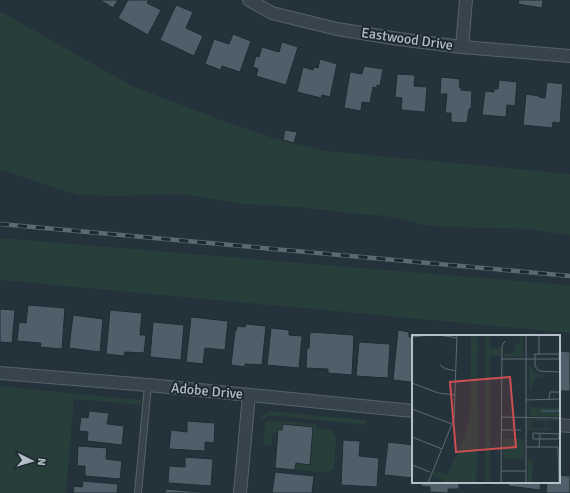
<svg xmlns="http://www.w3.org/2000/svg" width="570" height="493" font-family="Signika,sans-serif">
	<style>
		.green { fill: #273e3b }
		.building { fill: #4f5f69; stroke: #1f2b32 }
		.lines { fill: none; stroke-linecap: round; stroke-linejoin: round }
		.lane-casing { stroke: #566269; stroke-width: 8 }
		.street-casing { stroke: #566269; stroke-width: 14 }
		.lane { stroke: #37444b; stroke-width: 6 }
		.street { stroke: #37444b; stroke-width: 12 }
		.rail-casing { stroke: #5a6972; stroke-width: 4.5 }
		.rail { stroke: #1d2930; stroke-width: 3; stroke-dasharray: 9; stroke-linecap: butt }
		.labels { text-anchor: middle; dominant-baseline: central; stroke-width: 4; stroke-linejoin: round; paint-order: stroke }
		.street-label { font-size: 14px; fill: #b3bfc7; stroke: #1d2930 }
		.inset-river { fill: none; stroke: #395261; stroke-width: 2 }
		.inset-road { fill: none; stroke: #5d6a73; stroke-width: 1 }
		.view { fill: #cd4e50; fill-opacity: 0.15; stroke: #cd4e50; stroke-width: 2 }
		.inset-edge { fill: none; stroke: #b3bfc7; stroke-width: 2 }
	</style>
	<rect width="100%" height="100%" fill="#24323b"/>
	<g class="green">
		<polygon points="0,11 132,86 229,123 276,139 327,151 570,174 570,235 530,229 445,227 425,225 397,218 376,215 358,214 298,207 241,204 180,194 116,196 79,195 58,189 6,171 0,170"/>
		<polygon points="0,238 570,285 570,333 0,280"/>
		<polygon points="0,386 141,400 141,405 74,399 66,493 0,493"/>
		<polygon points="270,411 366,420 366,425 279,416 268,416 264,419 259,418 264,414"/>
		<polygon points="269,420 316,424 316,428 334,430 335,431 333,434 336,438 334,469 329,471 328,473 295,470 296,463 310,465 313,427 283,424 282,430 278,430 278,433 272,433 272,445 263,445 265,423"/>
	</g>
	<g class="building">
		<polygon points="100,0 118,0 113,8"/>
		<polygon points="128,0 149,0 147,3 161,10 148,35 118,18"/>
		<polygon points="519,0 543,0 542,8 518,4"/>
		<polygon points="176,5 193,12 186,28 203,36 194,56 160,40"/>
		<polygon points="233,34 251,41 240,72 222,66 221,70 205,64 214,39 229,44"/>
		<polygon points="282,42 298,47 286,85 256,76 258,69 253,67 256,56 259,57 262,47 279,52"/>
		<polygon points="320,59 337,64 330,97 322,95 321,98 297,92 303,67 313,70 314,67 318,68"/>
		<polygon points="364,66 383,69 380,86 377,85 377,88 373,87 370,103 362,102 361,111 344,108 350,72 362,74"/>
		<polygon points="397,74 415,75 414,86 427,87 425,112 401,110 402,98 395,97"/>
		<polygon points="441,77 460,79 459,87 461,87 461,90 472,91 471,109 469,109 467,123 451,122 451,113 445,113 447,94 440,94"/>
		<polygon points="499,80 517,82 515,106 507,105 506,117 482,115 485,91 494,92 494,89 498,89"/>
		<polygon points="547,82 563,84 560,123 553,122 552,128 523,125 526,94 539,96 539,97 545,98"/>
		<polygon points="285,130 297,132 294,143 283,140"/>
		<polygon points="28,305 65,308 62,349 40,347 41,343 17,341 19,322 26,323"/>
		<polygon points="0,309 15,310 12,343 0,342"/>
		<polygon points="110,310 142,313 140,335 146,335 144,353 125,352 124,356 106,354"/>
		<polygon points="73,315 103,319 100,352 69,348"/>
		<polygon points="191,317 228,321 225,350 205,348 203,364 186,362"/>
		<polygon points="153,322 184,325 181,360 150,357"/>
		<polygon points="246,324 266,326 262,365 245,364 245,367 231,365 235,331 236,331 237,326 245,327"/>
		<polygon points="271,328 289,330 289,335 302,336 299,368 267,365"/>
		<polygon points="398,330 409,332 409,337 413,338 413,378 412,378 411,382 393,380"/>
		<polygon points="310,332 354,335 352,375 328,373 328,369 306,368 307,348 309,348"/>
		<polygon points="359,342 390,344 388,378 356,376"/>
		<polygon points="559,351 570,352 570,391 559,391"/>
		<polygon points="89,411 109,413 107,424 124,426 122,445 87,441 88,432 79,431 81,417 88,418"/>
		<polygon points="187,421 215,423 214,443 205,442 205,451 169,449 171,430 187,432"/>
		<polygon points="283,424 313,427 310,465 296,463 295,470 275,468 278,430 282,430"/>
		<polygon points="343,440 360,441 359,456 379,458 377,487 341,485"/>
		<polygon points="388,442 413,445 413,478 384,475"/>
		<polygon points="78,446 107,448 106,459 122,461 120,479 85,476 85,466 77,466"/>
		<polygon points="185,457 213,459 211,486 168,483 169,466 185,467"/>
		<polygon points="570,464 570,493 546,493 547,482 559,482 559,475 569,476"/>
		<polygon points="275,472 314,476 312,493 272,493"/>
		<polygon points="83,481 118,484 117,493 73,493 74,486 82,487"/>
		<polygon points="421,482 459,482 459,489 448,489 448,493 430,492 430,487 421,486"/>
		<polygon points="468,482 496,482 495,485"/>
		<polygon points="509,482 541,482 540,490 508,486"/>
		<polygon points="166,489 201,492 201,493 165,493"/>
	</g>
	<g class="lines">
		<defs>
			<polyline id="lane" points="138,493 148,385"/>
			<g id="street">
				<polyline points="249,0 272,13 337,29 399,39 462,47 570,56"/>
				<polyline points="462,47 466,0"/>
				<polyline points="0,373 148,385 413,411"/>
				<polyline points="559,425 570,426"/>
				<polyline points="240,493 249,395"/>
			</g>
		</defs>
		<use href="#lane" class="lane-casing"/>
		<use href="#street" class="street-casing"/>
		<use href="#lane" class="lane"/>
		<use href="#street" class="street"/>
		<defs>
			<polyline id="rail" points="0,224 570,276"/>
		</defs>
		<use href="#rail" class="rail-casing"/>
		<use href="#rail" class="rail"/>
	</g>
	<g class="labels">
		<g class="street-label">
			<text transform="translate(407 39) rotate(8)">Eastwood Drive</text>
			<text transform="translate(207 391) rotate(5)">Adobe Drive</text>
		</g>
	</g>
	<g transform="translate(412 335)">
		<rect width="148" height="148" fill="#24323b"/>
		<path d="M59,0h6l2,12 -2,7 2,86 -3,43h-33v-3l-11,-4 2,-5 8,4 -8,-5 13,5 18,-40 5,-18zM73,0h5v14l11,-2v9l-11,-1v128h-5zM108,0h3v22h-18l-2,-7 3,4 8,-1 2,-9 4,-1zM117,29l6,9 9,3 -9,2 -5,13 2,7h-2zM117,66l2,6 29,1v8h-30zM118,84h30v2l-10,-1 -3,3v5l10,2h-29v12l-1,-20zM123,85l10,1 1,7h-14l-1,-5zM91,96l1,8h20v20h-21zM116,114v10l5,1 -1,23 -4,-2z" fill="#273e3b" fill-rule="evenodd"/>
		<path class="inset-river" d="M129,76h19"/>
		<path class="inset-road" d="M28,0l17,3M127,0v19M0,2l17,-2M122,19h25l1,18 -21,-1 -4,-5v-12M90,24h58M28,30l6,4 10,2M0,48l26,10 18,2M137,64l1,-7h10M114,65l34,-1M0,74l40,15M89,82l59,1M89,95h20M148,99l-27,-1v6h25l2,-5M0,102l30,12M114,112h32l1,36M127,112l1,-13M0,130l18,7M89,136h25M16,148l26,-64 3,-84M89,148l1,-137 3,-5M114,148v-148"/>
		<path class="view" d="M98,42l6,70 -60,5 -6,-70z"/>
		<rect width="148" height="148" class="inset-edge"/>
	</g>
	<g transform="translate(32 461) rotate(95)" stroke="#1d2930" stroke-width="3" paint-order="stroke">
	<path d="M0-3L7 15L0 10L-7 15Z" fill="#b3bfc7"/>
	<text y="-6" font-size="11" font-weight="bold" text-anchor="middle" fill="#b3bfc7">N</text>
	</g>
</svg>
